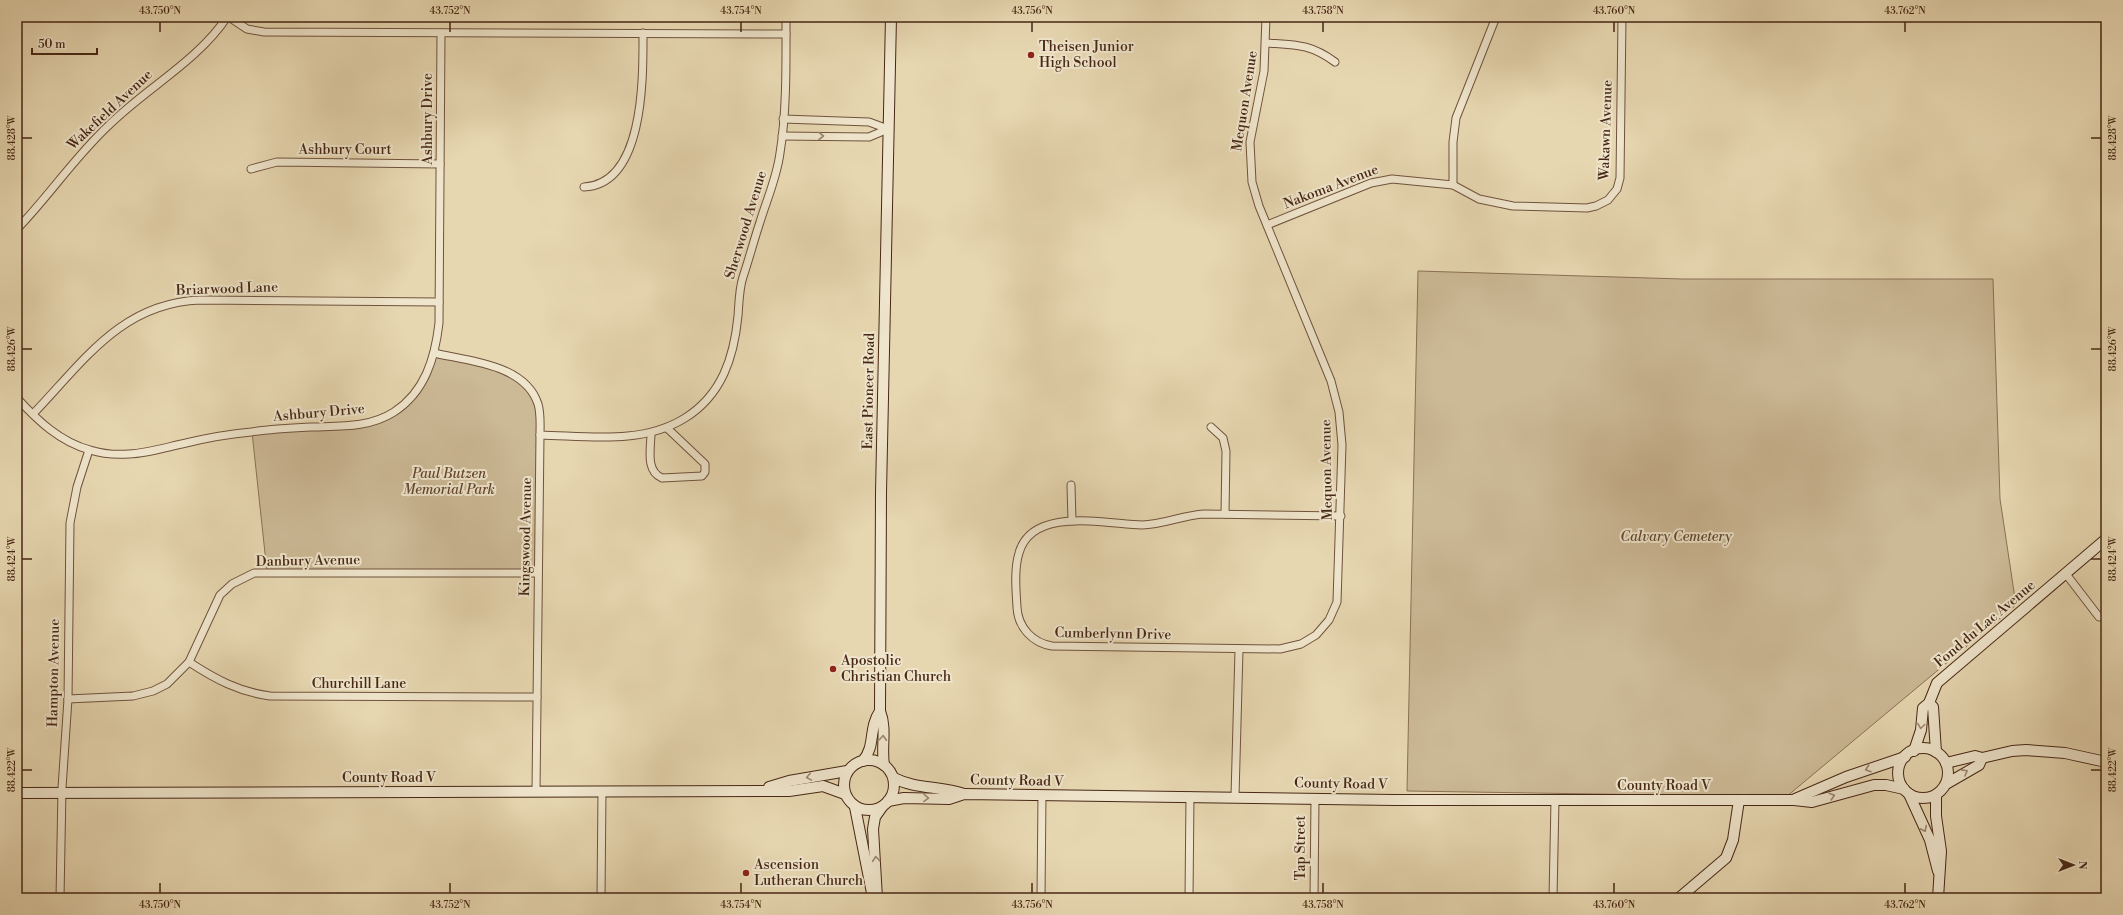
<svg xmlns="http://www.w3.org/2000/svg" width="2123" height="915" font-family="'Libre Bodoni',serif">
	<style>
		.green { fill: #ccb996; stroke: #8a7056 }
		.lines { fill: none; stroke-linecap: round; stroke-linejoin: round }
		.street-casing { stroke: #6f533c; stroke-width: 9 }
		.secondary-casing { stroke: #472715; stroke-width: 12 }
		.street { stroke: #efe5cc; stroke-width: 7 }
		.secondary { stroke: #efe5cc; stroke-width: 10 }
		.oneway { stroke: #9b8670 }
		.ticks { fill: none; stroke: #472715; stroke-width: 1.5 }
		.poi-dot { fill: #8f2418; stroke: #efe5cc; stroke-width: 1.5 }
		.labels { text-anchor: middle; dominant-baseline: central; stroke-width: 4; stroke-linejoin: round; paint-order: stroke }
		.poi-label { font-size: 14px; fill: #472715; stroke: #efe5cc; text-anchor: start }
		.street-label { font-size: 14px; fill: #472715; stroke: #efe5cc }
		.park-label { font-size: 14px; font-style: italic; fill: #62442f; stroke: #efe5cc }
		.neatline { fill: none; stroke: #472715; stroke-width: 1.5 }
		.ticks-label { font-size: 10px; text-anchor: middle; fill: #472715 }
	</style>
	<rect width="100%" height="100%" fill="#e7d7b1"/>
	<filter id="stains"><feTurbulence type="fractalNoise" baseFrequency=".005" numOctaves="4"/><feColorMatrix values="0 0 0 0 .2 0 0 0 0 .09 0 0 0 0 .02 0 0 0 .5 -.17"/></filter>
	<radialGradient id="worn" r=".72"><stop offset=".6" stop-color="#630" stop-opacity="0"/><stop offset="1" stop-color="#630" stop-opacity=".3"/></radialGradient>
	<g class="green">
		<polygon points="1418,271 1682,279 1993,279 2000,499 2016,605 1786,797 1407,791"/>
		<polygon points="434,353 504,371 519,380 538,404 538,573 267,572 252,432 361,425 393,413 418,389"/>
	</g>
	<g class="lines">
		<defs>
			<g id="street">
				<polyline points="229,17 247,29 264,32 786,34"/>
				<path d="M1266,17l-2,54 -14,71 2,40 7,24 72,175 8,31 3,33 -5,157 -8,18 -13,15 -15,9 -21,5 -228,-3c-19,-3 -34,-18 -35,-39 -1,-16 -3,-38 2,-54 13,-47 87,-29 123,-28 21,0 41,-10 62,-11l137,2"/>
				<path d="M1267,43c30,2 43,1 68,19"/>
				<polyline points="783,119 869,122 888,129"/>
				<polyline points="782,136 869,137 888,129"/>
				<polyline points="251,169 277,162 440,164"/>
				<polyline points="1453,185 1453,142 1456,118 1496,17"/>
				<path d="M584,187c61,-3 59,-111 59,-154"/>
				<polyline points="1267,225 1371,183 1392,179 1453,185 1479,199 1513,206 1587,208 1596,206 1608,200 1617,189 1620,178 1622,17"/>
				<path d="M17,229c32,-33 57,-71 91,-103 37,-37 90,-65 119,-109"/>
				<path d="M434,353c34,8 91,11 104,51 3,10 2,21 2,31l-4,356"/>
				<path d="M17,398c20,22 43,44 73,52 13,4 26,5 39,4 19,-1 38,-7 57,-11 21,-5 43,-9 65,-11 20,-3 41,-4 61,-5 28,-1 57,1 82,-15 31,-20 41,-54 45,-89l2,-290"/>
				<path d="M33,414c50,-52 88,-111 167,-114l239,2"/>
				<polyline points="1211,427 1223,438 1226,451 1225,514"/>
				<path d="M651,433c0,15 -6,38 11,45l40,-2 3,-4v-8l-38,-36"/>
				<path d="M540,435c48,1 102,10 145,-17 37,-23 49,-61 53,-102 1,-13 1,-27 5,-39 6,-18 11,-37 17,-55 7,-23 17,-45 20,-69 7,-42 6,-94 6,-136"/>
				<polyline points="1071,485 1072,521"/>
				<polyline points="2066,574 2099,617 2106,616"/>
				<path d="M189,662c26,17 50,30 81,34l267,1"/>
				<polyline points="68,699 133,696 153,691 167,684 189,662 220,595 232,584 254,573 538,573"/>
				<polyline points="1235,796 1239,650"/>
				<polyline points="60,898 62,788 68,699 70,523 77,487 89,450"/>
				<polyline points="601,898 602,791"/>
				<polyline points="1041,898 1042,795"/>
				<polyline points="1189,898 1190,796"/>
				<polyline points="1314,898 1315,798"/>
				<polyline points="1553,898 1555,800"/>
			</g>
			<g id="secondary">
				<polyline points="1929,703 1933,707 1936,752"/>
				<path d="M880,711c7,18 1,36 4,54"/>
				<circle cx="1923" cy="773" r="25"/>
				<polyline points="1914,751 1921,730 1923,708 1929,703 1937,683 2106,539"/>
				<circle cx="869" cy="785" r="25"/>
				<path d="M863,761c13,-16 5,-32 17,-50l1,-218 10,-476"/>
				<polyline points="1946,763 1975,756 1982,758 2012,751 2026,750 2065,753 2106,762"/>
				<path d="M894,778c21,11 47,8 70,16"/>
				<polyline points="1946,784 1979,765 1982,758"/>
				<polyline points="769,787 789,781 847,771"/>
				<polyline points="17,793 789,791 823,786 845,794"/>
				<polyline points="1909,794 1930,840 1938,871"/>
				<polyline points="1936,795 1936,816 1941,851 1938,898"/>
				<polyline points="1795,799 1846,777 1905,757"/>
				<polyline points="888,801 904,798 949,799 964,794 1394,800 1794,800 1812,802 1874,785 1886,785 1904,789"/>
				<polyline points="855,807 872,893"/>
				<polyline points="877,898 873,829 875,817 882,807"/>
				<polyline points="1679,898 1726,858 1733,840 1739,800"/>
			</g>
		</defs>
		<use href="#street" class="street-casing"/>
		<use href="#secondary" class="secondary-casing"/>
		<use href="#street" class="street"/>
		<use href="#secondary" class="secondary"/>
	</g>
	<defs><path id="oneway-chevron" d="M-2-3.5L2.5 0L-2 3.5" fill="none" stroke-width="1.6" stroke-linecap="round" stroke-linejoin="round"/></defs>
	<g class="oneway">
		<use href="#oneway-chevron" transform="translate(821 136)"/>
		<use href="#oneway-chevron" transform="translate(1921 726) rotate(98)"/>
		<use href="#oneway-chevron" transform="translate(883 738) rotate(-86)"/>
		<use href="#oneway-chevron" transform="translate(1868 769) rotate(162)"/>
		<use href="#oneway-chevron" transform="translate(1965 772) rotate(-29)"/>
		<use href="#oneway-chevron" transform="translate(809 777) rotate(170)"/>
		<use href="#oneway-chevron" transform="translate(1832 796) rotate(-17)"/>
		<use href="#oneway-chevron" transform="translate(926 798) rotate(1)"/>
		<use href="#oneway-chevron" transform="translate(1924 829) rotate(63)"/>
		<use href="#oneway-chevron" transform="translate(876 859) rotate(-95)"/>
	</g>
	<path class="ticks" d="M160,22v10M450,22v10M741,22v10M1032,22v10M1323,22v10M1614,22v10M1905,22v10M22,138h10M2091,138h10M22,349h10M2091,349h10M22,559h10M2091,559h10M22,770h10M2091,770h10M160,883v10M450,883v10M741,883v10M1032,883v10M1323,883v10M1614,883v10M1905,883v10"/>
	<g class="poi-dot">
		<circle cx="1031" cy="55" r="4"/>
		<circle cx="833" cy="669" r="4"/>
		<circle cx="746" cy="873" r="4"/>
	</g>
	<g class="labels">
		<g class="poi-label">
			<text x="1039" y="47">Theisen Junior<tspan x="1039" dy="16">High School</tspan></text>
			<text x="841" y="661">Apostolic<tspan x="841" dy="16">Christian Church</tspan></text>
			<text x="754" y="865">Ascension<tspan x="754" dy="16">Lutheran Church</tspan></text>
		</g>
		<g class="street-label">
			<text transform="translate(1245 101) rotate(-81)">Mequon Avenue</text>
			<text transform="translate(110 110) rotate(-43)">Wakefield Avenue</text>
			<text transform="translate(428 119) rotate(-90)">Ashbury Drive</text>
			<text transform="translate(1606 130) rotate(-88)">Wakawn Avenue</text>
			<text x="345" y="150">Ashbury Court</text>
			<text transform="translate(1331 187) rotate(-21)">Nakoma Avenue</text>
			<text transform="translate(746 225) rotate(-73)">Sherwood Avenue</text>
			<text transform="translate(227 289) rotate(-2)">Briarwood Lane</text>
			<text transform="translate(869 391) rotate(-89)">East Pioneer Road</text>
			<text transform="translate(319 413) rotate(-5)">Ashbury Drive</text>
			<text transform="translate(1327 470) rotate(-91)">Mequon Avenue</text>
			<text transform="translate(526 537) rotate(-89)">Kingswood Avenue</text>
			<text transform="translate(308 561) rotate(-1)">Danbury Avenue</text>
			<text transform="translate(1985 624) rotate(-40)">Fond du Lac Avenue</text>
			<text transform="translate(1113 634) rotate(1)">Cumberlynn Drive</text>
			<text transform="translate(54 673) rotate(-89)">Hampton Avenue</text>
			<text x="359" y="684">Churchill Lane</text>
			<text x="389" y="778">County Road V</text>
			<text transform="translate(1017 781) rotate(1)">County Road V</text>
			<text transform="translate(1341 784) rotate(1)">County Road V</text>
			<text x="1664" y="786">County Road V</text>
			<text transform="translate(1301 848) rotate(-90)">Tap Street</text>
		</g>
		<g class="park-label">
			<text x="449" y="474">Paul Butzen<tspan x="449" dy="16">Memorial Park</tspan></text>
			<text x="1676" y="537">Calvary Cemetery</text>
		</g>
	</g>
	<rect width="2123" height="915" fill="none" stroke="#e7d7b1" stroke-width="44"/>
	<g transform="translate(2073 865) rotate(90)" stroke="#efe5cc" stroke-width="3" paint-order="stroke">
	<path d="M0-3L7 15L0 10L-7 15Z" fill="#472715"/>
	<text y="-6" font-size="11" font-weight="bold" text-anchor="middle" fill="#472715">N</text>
	</g>
	<path d="M32 48v6h65v-6" fill="none" stroke="#472715" stroke-width="2"/>
	<text x="38" y="48" font-size="12" fill="#472715" stroke="#efe5cc" stroke-width="3" paint-order="stroke">50 m</text>
	<rect x="22" y="22" width="2079" height="871" class="neatline"/>
	<g class="ticks-label">
		<text x="160" y="14">43.750°N</text>
		<text x="450" y="14">43.752°N</text>
		<text x="741" y="14">43.754°N</text>
		<text x="1032" y="14">43.756°N</text>
		<text x="1323" y="14">43.758°N</text>
		<text x="1614" y="14">43.760°N</text>
		<text x="1905" y="14">43.762°N</text>
		<text transform="translate(2112 138) rotate(-90)" y="4">88.428°W</text>
		<text transform="translate(11 138) rotate(-90)" y="4">88.428°W</text>
		<text transform="translate(2112 349) rotate(-90)" y="4">88.426°W</text>
		<text transform="translate(11 349) rotate(-90)" y="4">88.426°W</text>
		<text transform="translate(2112 559) rotate(-90)" y="4">88.424°W</text>
		<text transform="translate(11 559) rotate(-90)" y="4">88.424°W</text>
		<text transform="translate(2112 770) rotate(-90)" y="4">88.422°W</text>
		<text transform="translate(11 770) rotate(-90)" y="4">88.422°W</text>
		<text x="160" y="908">43.750°N</text>
		<text x="450" y="908">43.752°N</text>
		<text x="741" y="908">43.754°N</text>
		<text x="1032" y="908">43.756°N</text>
		<text x="1323" y="908">43.758°N</text>
		<text x="1614" y="908">43.760°N</text>
		<text x="1905" y="908">43.762°N</text>
	</g>
	<rect width="100%" height="100%" filter="url(#stains)"/>
	<rect width="100%" height="100%" fill="url(#worn)"/>
</svg>
